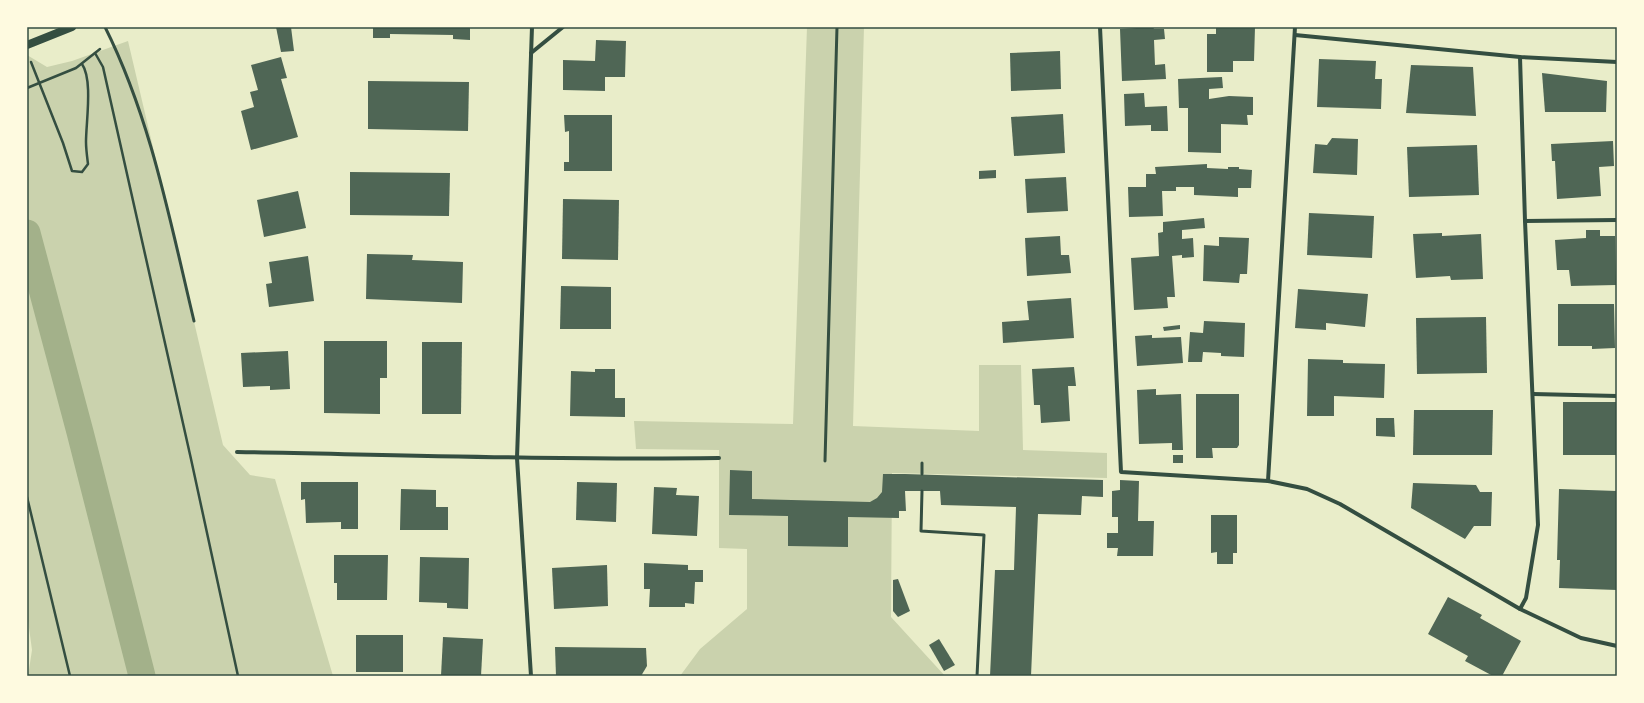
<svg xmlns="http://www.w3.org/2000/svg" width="1644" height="703" font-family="'Nunito Sans',sans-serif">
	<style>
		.green { fill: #cad2ad }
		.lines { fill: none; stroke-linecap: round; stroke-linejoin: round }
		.canal { stroke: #a3b18a; stroke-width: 27 }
		.building { fill: #4f6655 }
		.path { stroke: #344e41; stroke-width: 2.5 }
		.service { stroke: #344e41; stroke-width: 3 }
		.minor { stroke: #344e41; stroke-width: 4 }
		.secondary { stroke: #344e41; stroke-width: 8 }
		.neatline { fill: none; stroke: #344e41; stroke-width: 1.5 }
	</style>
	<rect width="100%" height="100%" fill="#e9edc9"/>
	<g class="green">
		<polygon points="807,27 864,27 853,426 979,431 979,365 1021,365 1023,450 1107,453 1107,478 892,473 891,617 945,676 680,676 700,649 747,609 747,549 719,548 719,450 636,449 634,421 793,424"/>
		<polygon points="128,41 223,445 250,475 275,479 333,676 28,676 32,650 27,613 27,55 47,67 72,61"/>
	</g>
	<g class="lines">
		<polyline class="canal" points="27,233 80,432 142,676"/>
	</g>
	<g class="building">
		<polygon points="276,27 291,27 294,51 281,52"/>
		<polygon points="373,27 470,27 470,40 453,39 453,35 390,34 390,38 373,38"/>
		<polygon points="1153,27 1154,29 1164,29 1165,39 1154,40 1155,65 1165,64 1166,79 1122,81 1120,29"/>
		<polygon points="1216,27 1255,27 1254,61 1233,61 1233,72 1207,72 1207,34 1216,34"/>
		<polygon points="596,40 626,41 625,77 605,77 605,91 563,90 563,60 595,61"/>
		<polygon points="1060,51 1061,89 1011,91 1010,53"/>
		<polygon points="281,57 287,78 281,79 298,137 251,150 241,111 254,107 250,92 258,90 251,65"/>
		<polygon points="1319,59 1376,61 1375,79 1382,79 1381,109 1317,107"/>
		<polygon points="1411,65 1473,67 1476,116 1406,113"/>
		<polygon points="1542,73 1607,81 1606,112 1545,112"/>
		<polygon points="1222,77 1223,88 1209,89 1209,99 1229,96 1253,97 1253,115 1247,115 1248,125 1221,124 1221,153 1188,152 1188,108 1179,108 1178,79"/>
		<polygon points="368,81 469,82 468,131 368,129"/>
		<polygon points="1144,93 1145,107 1167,106 1168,131 1151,131 1151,125 1125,126 1124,94"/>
		<polygon points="1063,114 1065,153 1014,156 1011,117"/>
		<polygon points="564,115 612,115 612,171 564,171 564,162 569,162 569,131 565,132"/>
		<polygon points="1332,138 1358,139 1357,175 1313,173 1315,144 1327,145"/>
		<polygon points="1613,141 1614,166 1599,167 1601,196 1557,199 1555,161 1552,161 1551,144"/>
		<polygon points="1477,145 1479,195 1409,197 1407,147"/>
		<polygon points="1207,164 1207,168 1228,169 1228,167 1239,167 1239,169 1252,170 1251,188 1238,188 1238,197 1194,195 1194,187 1176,187 1176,191 1162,191 1163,216 1129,217 1128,187 1146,187 1146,174 1156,174 1155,167"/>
		<polygon points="996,170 996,178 979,179 979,171"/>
		<polygon points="350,172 450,173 449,216 350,215"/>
		<polygon points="1066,177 1068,211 1027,213 1025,179"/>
		<polygon points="298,191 306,228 264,237 257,200"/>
		<polygon points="563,199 619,200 618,260 562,259"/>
		<polygon points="1309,213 1374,216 1372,258 1307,255"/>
		<polygon points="1204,218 1205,228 1182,230 1182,239 1193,238 1194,257 1182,258 1182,255 1172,256 1175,297 1167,297 1168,308 1134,310 1131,258 1159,256 1158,233 1163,232 1163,222"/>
		<polygon points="1586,230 1600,230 1600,236 1615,236 1616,285 1571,286 1569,270 1557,270 1555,240 1586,238"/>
		<polygon points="1442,233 1442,236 1481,234 1483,279 1451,280 1450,276 1416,278 1413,234"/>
		<polygon points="1060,236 1061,255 1069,255 1071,273 1027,276 1025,238"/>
		<polygon points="1219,237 1249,238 1247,274 1240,274 1239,283 1203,281 1204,245 1219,246"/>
		<polygon points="367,254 413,255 412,260 463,262 462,303 366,299"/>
		<polygon points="308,256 314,301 269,307 266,284 272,283 269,262"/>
		<polygon points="561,286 611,287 611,329 560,329"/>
		<polygon points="1298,289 1368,294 1365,327 1326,323 1326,330 1295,328"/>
		<polygon points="1071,298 1074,338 1003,343 1002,322 1029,320 1027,301"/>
		<polygon points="1558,304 1614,304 1615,348 1592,349 1592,346 1558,346"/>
		<polygon points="1486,317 1487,373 1417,374 1416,318"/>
		<polygon points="1204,321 1245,323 1244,357 1221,356 1221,353 1203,352 1202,362 1188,362 1190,332 1203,333"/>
		<polygon points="1180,325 1180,329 1164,331 1163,327"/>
		<polygon points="1152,335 1152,338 1181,337 1183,363 1137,366 1135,336"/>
		<polygon points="324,341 387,341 387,378 380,378 380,414 324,413"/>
		<polygon points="422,342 462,342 461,414 422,414"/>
		<polygon points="288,351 290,389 270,390 270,386 243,387 241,353"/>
		<polygon points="1308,359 1343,360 1343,363 1385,364 1384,398 1334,396 1334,416 1307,416"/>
		<polygon points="1074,367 1076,386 1068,386 1070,421 1041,423 1040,405 1034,405 1032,369"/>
		<polygon points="595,369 615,369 615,398 625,398 625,417 570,416 571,371 595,372"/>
		<polygon points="1156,389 1156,395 1181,394 1183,450 1172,450 1172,443 1139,444 1137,390"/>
		<polygon points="1196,394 1239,394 1239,445 1237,448 1212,448 1213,458 1196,458"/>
		<rect x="1563" y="402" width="54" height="53"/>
		<polygon points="1414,410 1493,410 1492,455 1413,455"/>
		<polygon points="1376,418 1394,418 1395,437 1376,436"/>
		<rect x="1173" y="455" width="10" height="8"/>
		<polygon points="730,470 752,471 752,499 870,502 877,498 882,492 883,474 905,474 1103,480 1103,497 1082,496 1081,515 1038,514 1031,676 990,676 995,570 1014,570 1016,507 941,505 940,491 905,491 906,511 899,511 899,518 848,517 848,547 788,546 788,516 729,515"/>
		<polygon points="1120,480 1139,481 1138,521 1154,521 1153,556 1117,556 1118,548 1107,548 1107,533 1118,533 1118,517 1112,517 1112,491 1120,490"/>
		<polygon points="301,482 358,482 358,529 341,529 341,522 306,523 305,499 301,500"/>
		<polygon points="577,482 617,483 616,522 576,520"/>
		<polygon points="1413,483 1476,485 1480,492 1492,492 1491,526 1474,526 1465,539 1411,508"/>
		<polygon points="654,487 677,488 676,495 699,496 697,536 652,534"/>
		<polygon points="401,489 436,490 436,507 448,507 448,530 400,530"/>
		<polygon points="1559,489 1617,491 1617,590 1559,588 1560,560 1557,560"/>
		<polygon points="1211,515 1237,515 1237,553 1233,553 1233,564 1217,564 1217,552 1211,553"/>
		<polygon points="334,555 388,555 387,600 337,600 337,583 334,583"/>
		<polygon points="420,557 469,558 468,609 447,608 447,603 419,602"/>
		<polygon points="644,563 688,565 688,570 703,570 703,582 695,582 694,604 685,603 685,607 649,607 650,589 644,589"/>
		<polygon points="607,565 608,606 554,609 552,568"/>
		<polygon points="898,579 910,611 898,617 893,611 893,580"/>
		<polygon points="1448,597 1482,615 1480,618 1521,641 1502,676 1493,676 1465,661 1468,656 1428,634"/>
		<rect x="356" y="635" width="47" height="37"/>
		<polygon points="443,637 483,639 481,676 441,676"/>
		<polygon points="939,639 955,665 944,671 929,645"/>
		<polygon points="555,647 646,648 647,666 641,676 556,676"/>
	</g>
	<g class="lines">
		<g class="path">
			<polyline points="95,53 103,67 191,459 238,676"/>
			<path d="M31,62l32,81 9,28 10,1 6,-8c-1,-8 -2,-15 -2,-22 0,-20 7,-62 -4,-78"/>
			<polyline points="27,88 76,68 100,49"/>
			<polyline points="27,497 70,676"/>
		</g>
		<g class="service">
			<path d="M105,27c46,92 65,194 89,294"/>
			<polyline points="825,461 837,27"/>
			<polyline points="922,463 922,474"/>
			<polyline points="922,491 921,531 984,535 977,676"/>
		</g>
		<g class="minor">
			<polyline points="1100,27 1121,472 1268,481 1307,489 1340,504 1520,609 1581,638 1617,646"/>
			<polyline points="1295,35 1520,57 1617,62"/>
			<polyline points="531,53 563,27"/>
			<polyline points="1525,221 1617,220"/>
			<polyline points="1533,394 1617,396"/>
			<path d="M237,452c161,3 322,8 482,6"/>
			<polyline points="1268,481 1295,27"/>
			<polyline points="1520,609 1526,598 1538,525 1525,221 1520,57"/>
			<polyline points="531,676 517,458 532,27"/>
		</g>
		<polyline class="secondary" points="27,45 72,27"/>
	</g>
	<rect width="1644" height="703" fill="none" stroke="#fefae0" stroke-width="56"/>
	<rect x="28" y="28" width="1588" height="647" class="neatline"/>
</svg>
